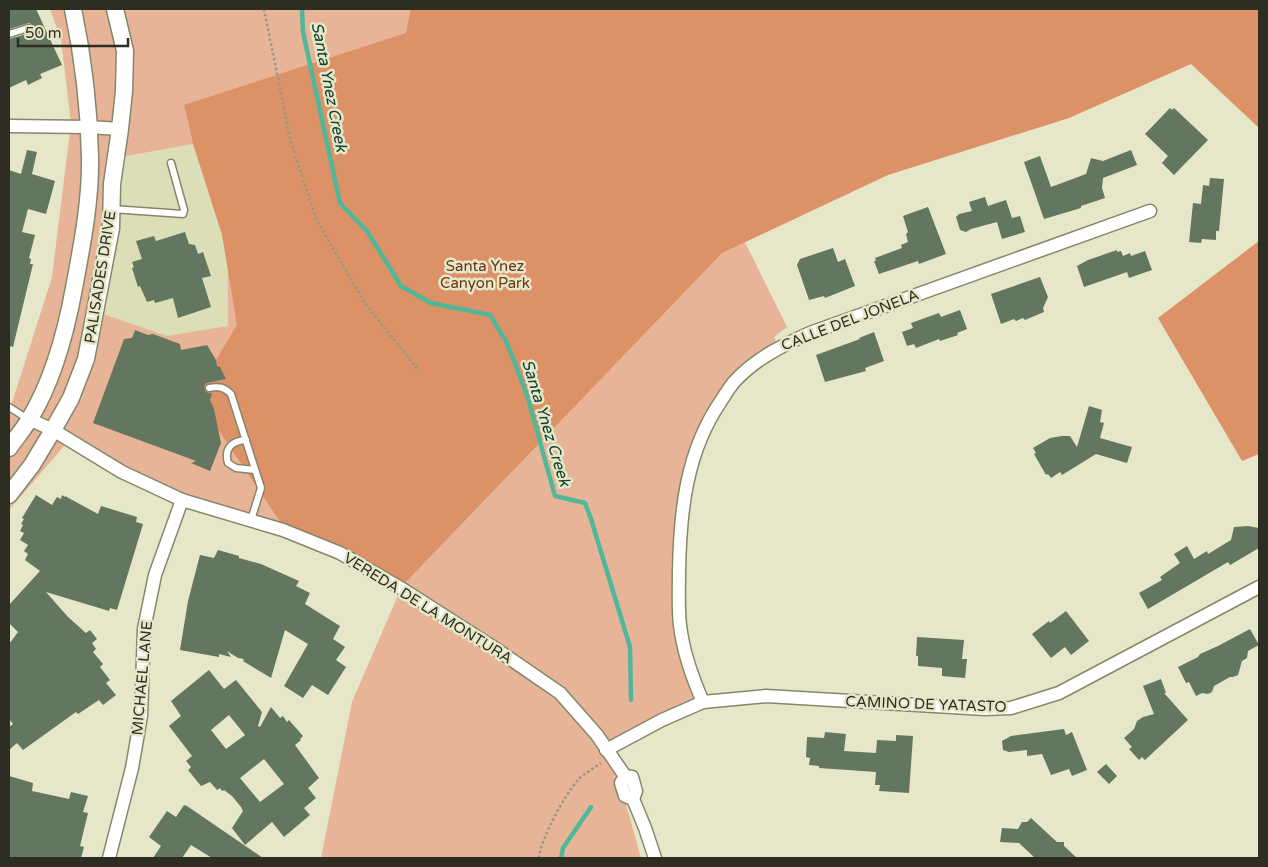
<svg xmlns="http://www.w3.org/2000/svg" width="1268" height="867" font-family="'Varela Round',sans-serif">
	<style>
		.built { fill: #dcdeb7 }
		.green { fill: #e7b498; fill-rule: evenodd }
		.forest { fill: #dc9166 }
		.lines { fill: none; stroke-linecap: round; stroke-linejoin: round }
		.stream { stroke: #50b898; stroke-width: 4.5 }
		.building { fill: #63765f; fill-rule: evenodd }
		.service-casing { stroke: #85876a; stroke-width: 9 }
		.minor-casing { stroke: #85876a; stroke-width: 15 }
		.tertiary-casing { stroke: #85876a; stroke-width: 19 }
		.path { stroke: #979882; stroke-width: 2.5; stroke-dasharray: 2.5 2.5; stroke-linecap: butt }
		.service { stroke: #fff; stroke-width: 6 }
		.minor { stroke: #fff; stroke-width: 12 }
		.tertiary { stroke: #fff; stroke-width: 16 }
		.labels { text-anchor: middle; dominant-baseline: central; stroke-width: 5; stroke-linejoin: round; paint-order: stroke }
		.park-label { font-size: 15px; fill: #683617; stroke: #e5e7c8 }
		.street-label { font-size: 15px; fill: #2d2d22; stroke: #e5e7c8 }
		.water-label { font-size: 16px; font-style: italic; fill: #134133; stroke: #e5e7c8 }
	</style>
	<rect width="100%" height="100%" fill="#e5e7c8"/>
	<polygon class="built" points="193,144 222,235 237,325 167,336 98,312 119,212 122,186 121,157"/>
	<path class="green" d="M50,9h959l-272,217 50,101 -13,10 5,10 -43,38 -34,58 -13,55 -7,107 5,41 20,58 -95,50 29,104h-320l31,-156 50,-116 -118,-62 -101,-29 -59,-28 -53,-29 -62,72v-102l2,-2 41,-129 19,-154 -10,-84zM227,113l1,213 -61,10 -69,-24 23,-155 72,-13 -7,-30z"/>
	<g class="forest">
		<polygon points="411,9 1259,9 1259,128 1191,64 1069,118 888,175 722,253 402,586 283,526 195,395 237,325 222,235 193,144 184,105 406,33"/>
		<polygon points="1259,241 1259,454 1242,461 1158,318"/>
	</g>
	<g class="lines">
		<g class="stream">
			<polyline points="302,9 303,32 340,203 367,231 401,286 431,303 490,315 507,343 527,395 555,496 585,503 591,519 630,647 631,700"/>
			<polyline points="561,858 563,848 591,807"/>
		</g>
	</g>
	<g class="building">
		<polygon points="9,9 36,9 62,65 40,74 42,78 28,85 26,80 9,88 9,39 30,33 33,29 32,25 29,23 9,29"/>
		<polygon points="1170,108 1172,110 1174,108 1208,140 1174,175 1162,163 1168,156 1145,134"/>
		<polygon points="27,150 37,152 32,174 55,181 46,214 28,209 22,232 35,235 29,258 31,259 30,264 33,264 13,347 9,346 9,170 21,174"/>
		<polygon points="1131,150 1137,165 1103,178 1102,188 1105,198 1081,206 1081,208 1044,219 1024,162 1040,156 1051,187 1086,174 1091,158 1103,161"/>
		<polygon points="1210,178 1224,179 1219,231 1216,231 1216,240 1202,239 1201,243 1189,242 1193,203 1201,204 1203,185 1209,186"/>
		<polygon points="985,197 988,206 1006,200 1012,218 1020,216 1025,232 1002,239 997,222 971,229 966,232 960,230 956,217 959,214 972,211 969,202"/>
		<polygon points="928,207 946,254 919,264 918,261 879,274 874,261 876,261 875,258 902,248 901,245 908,242 906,234 908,232 903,216"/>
		<polygon points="185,232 189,244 195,245 198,254 203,252 211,276 202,278 211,307 178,318 173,298 155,303 154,300 147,302 140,286 138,287 132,268 134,267 132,262 142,259 136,241 154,236 156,241"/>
		<polygon points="833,248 838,262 845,259 855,286 825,298 824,296 809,300 797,265 800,259"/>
		<polygon points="1117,250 1117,252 1121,251 1123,256 1130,253 1131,256 1145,251 1152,270 1129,278 1127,272 1084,287 1077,266 1088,260"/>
		<polygon points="1040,277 1048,297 1043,308 1044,312 1025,320 1023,318 1016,321 1014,319 1001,324 991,294"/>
		<polygon points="960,310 967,329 957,333 958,335 940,341 939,339 916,348 914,344 907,346 902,332 913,328 911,323 939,313 941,317"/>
		<polygon points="135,330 148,335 153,334 180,344 181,350 207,345 216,360 217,366 220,367 226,379 206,383 204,387 206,392 212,394 210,400 214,409 221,443 210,471 191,463 196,461 93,423 124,339 132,338"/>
		<polygon points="874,332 884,361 865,368 866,371 825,382 816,355 860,339 859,338"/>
		<polygon points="1089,406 1102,410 1100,422 1104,423 1100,438 1132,447 1127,463 1096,454 1062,475 1060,472 1051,478 1048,474 1046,475 1034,454 1036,453 1033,448 1050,438 1062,436 1070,436 1077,447"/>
		<polygon points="36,495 52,505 57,497 61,499 62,495 65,497 65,496 98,514 101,506 137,517 136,522 143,524 117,610 110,608 109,611 46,592 68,617 86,633 90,630 97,639 92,643 96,649 93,652 103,664 100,667 110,680 106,683 116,695 103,705 99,700 78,714 76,712 23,750 17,743 9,750 9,727 13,724 9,719 9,644 18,632 9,623 9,605 40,571 25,560 28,554 24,551 28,545 20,540 24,533 20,531 23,525 21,524 24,519 22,518"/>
		<polygon points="1248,526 1259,528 1259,548 1230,565 1228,562 1148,609 1139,593 1162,580 1160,577 1180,563 1174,554 1187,546 1194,559 1207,551 1208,554 1231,540 1234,527"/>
		<polygon points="218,550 239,556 239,558 261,564 299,581 296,586 310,593 305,604 340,626 333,639 345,647 336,660 346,667 328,695 312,685 303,698 284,686 308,644 285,630 271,678 243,661 244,659 238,658 227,651 231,657 219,654 219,657 180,650 188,601 200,555 214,558"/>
		<polygon points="1066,611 1089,641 1071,655 1065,647 1051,658 1032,634 1049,621 1050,623"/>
		<polygon points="1250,629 1259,645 1248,651 1247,658 1242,661 1238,675 1233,677 1230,677 1214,686 1212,692 1208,694 1202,693 1196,696 1189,682 1186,683 1178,667 1198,657 1200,654 1218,646"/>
		<polygon points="917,637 964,640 962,659 967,659 965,678 942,676 942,668 918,666 918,656 916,656"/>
		<path d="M209,670l15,19 12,-9 26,32 -4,14 2,1 11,-20 9,11 3,-2 4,6 2,-2 14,16 -3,3 1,1 -6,5 24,33 -11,10 8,10 -12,10 6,7 -26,22 -12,-15 -27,23 -13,-17 11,-17 -2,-4 -9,-11 -8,-6 -2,1 -2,-3 -3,2 -7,-8 -9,4 -13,-16 3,-3 -5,-6 6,-5 -23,-30 12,-10 -10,-15zM229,715l16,20 -19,14 -15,-19zM264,759l20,25 -24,18 -20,-24z"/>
		<polygon points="1161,679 1166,693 1164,693 1188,720 1145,760 1142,757 1139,760 1129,749 1132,747 1124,738 1134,729 1137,721 1143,717 1154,714 1143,686"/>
		<polygon points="1064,729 1066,735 1072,732 1087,770 1072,776 1069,769 1051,775 1042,754 1027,756 1027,750 1009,752 1003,750 1002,741 1011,736"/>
		<polygon points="825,732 846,734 844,751 876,753 877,740 896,741 896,735 913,736 909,793 879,791 880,785 875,785 876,772 819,768 819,766 809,765 810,758 806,757 807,737 824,738"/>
		<polygon points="1106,764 1117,776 1109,784 1097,772"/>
		<polygon points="9,776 33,783 32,791 69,799 71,792 88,796 83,812 88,813 80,846 84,847 81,858 9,858"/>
		<polygon points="184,805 187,806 263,858 212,858 191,845 182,858 153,858 161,846 149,837 167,811 176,817"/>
		<polygon points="1031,818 1057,842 1064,842 1064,846 1077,858 1035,858 1019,843 1000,842 1002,828 1018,829 1022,822 1027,822"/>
	</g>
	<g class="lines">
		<defs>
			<g id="service">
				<polyline points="9,34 28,28"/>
				<polyline points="112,209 183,214 184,210 171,163"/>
				<path d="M209,388c10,-2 15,-1 22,6l30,94 -10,32"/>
				<polyline points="9,407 28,419"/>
				<path d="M246,440c-15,1 -22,9 -18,23l8,5 19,2"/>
			</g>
			<g id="minor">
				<polyline points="9,126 88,127 120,129"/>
				<polyline points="29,419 53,430 122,472 182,500 283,530 340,553 404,590 493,647 560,693 597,735 625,776 632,777 636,791 633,799"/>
				<path d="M703,702c-11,-25 -20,-50 -23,-77 -2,-17 -1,-35 -1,-53 1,-61 7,-120 42,-171 4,-6 8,-13 13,-19 21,-23 47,-36 76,-49l340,-122"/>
				<polyline points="606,750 662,720 703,702 766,696 985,709 1011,708 1059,693 1259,587"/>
				<polyline points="625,776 621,783 625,796 633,799 645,828 655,858"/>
				<polyline points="109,858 132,768 141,716 144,629 155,575 182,500"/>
			</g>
			<g id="tertiary">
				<path d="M9,448c6,-9 14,-18 20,-28 24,-39 37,-88 45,-132 8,-43 17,-88 16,-132 -1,-50 -7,-99 -17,-147"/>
				<polyline points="9,495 32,465 53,430 71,398 86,359 111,228 112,184 120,129 124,91 125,51 115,9"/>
			</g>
		</defs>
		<use href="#service" class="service-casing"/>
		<use href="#minor" class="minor-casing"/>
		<use href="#tertiary" class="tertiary-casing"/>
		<g class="path">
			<polyline points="264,9 291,143 317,221 365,303 419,371"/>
			<path d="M539,858c2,-20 26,-64 40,-79 6,-6 15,-11 22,-16"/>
		</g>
		<use href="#service" class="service"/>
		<use href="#minor" class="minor"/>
		<use href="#tertiary" class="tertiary"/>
	</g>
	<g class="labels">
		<g class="park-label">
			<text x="485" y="266">Santa Ynez<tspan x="485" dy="17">Canyon Park</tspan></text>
		</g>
		<g class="street-label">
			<text transform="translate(100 277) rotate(-81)">PALISADES DRIVE</text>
			<text transform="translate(850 320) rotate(-21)">CALLE DEL JONELA</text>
			<text transform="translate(428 608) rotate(32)">VEREDA DE LA MONTURA</text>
			<text transform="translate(142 678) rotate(-85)">MICHAEL LANE</text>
			<text transform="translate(926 704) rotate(2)">CAMINO DE YATASTO</text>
		</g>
		<g class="water-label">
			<text transform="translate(329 87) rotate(79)">Santa Ynez Creek</text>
			<text transform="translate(546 423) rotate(73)">Santa Ynez Creek</text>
		</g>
	</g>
	<rect width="1268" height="867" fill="none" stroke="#2d2d22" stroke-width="20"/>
	<path d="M18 38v8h110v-8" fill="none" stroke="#2d2d22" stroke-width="2.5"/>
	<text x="25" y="38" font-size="15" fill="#2d2d22" stroke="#e5e7c8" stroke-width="4" paint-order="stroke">50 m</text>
</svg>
